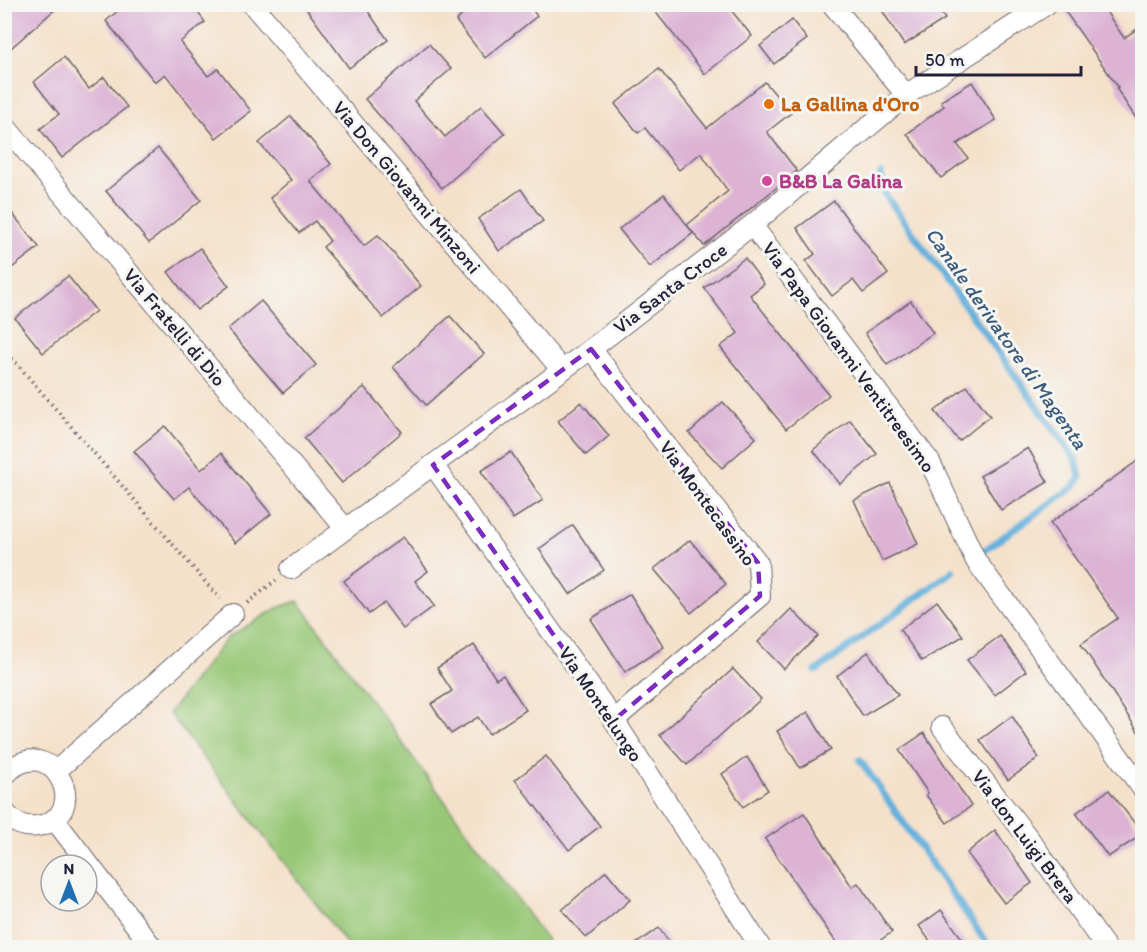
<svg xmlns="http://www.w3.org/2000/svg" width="1147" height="952" font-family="Itim,sans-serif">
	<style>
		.green { fill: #98c877; stroke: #5d7559; stroke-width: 1.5 }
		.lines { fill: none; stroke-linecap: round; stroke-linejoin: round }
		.stream { stroke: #63b0dc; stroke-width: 7 }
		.building { fill: #dcb2d5 }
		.street-casing { stroke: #6c656d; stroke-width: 22 }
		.path { stroke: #6c656d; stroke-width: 4; stroke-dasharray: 1.5 4.5; stroke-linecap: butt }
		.street { stroke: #fff; stroke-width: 20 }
		.marked { fill: none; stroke: #7b2cbf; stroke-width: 4.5; stroke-dasharray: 12 8; stroke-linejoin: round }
		.food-dot { fill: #e8710a; stroke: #f6f6f2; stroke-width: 2 }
		.hotel-dot { fill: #d1479c; stroke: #f6f6f2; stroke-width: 2 }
		.labels { text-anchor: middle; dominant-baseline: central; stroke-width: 6; stroke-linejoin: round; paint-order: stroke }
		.food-label { font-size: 20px; font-weight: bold; fill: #c56008; stroke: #f6f6f2; text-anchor: start }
		.hotel-label { font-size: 20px; font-weight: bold; fill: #b23c85; stroke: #f6f6f2; text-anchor: start }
		.street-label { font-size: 20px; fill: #22223b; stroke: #f6f6f2 }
		.water-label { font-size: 21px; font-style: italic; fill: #3c5b7b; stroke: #f6f6f2 }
	</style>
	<rect width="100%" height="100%" fill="#f6f6f2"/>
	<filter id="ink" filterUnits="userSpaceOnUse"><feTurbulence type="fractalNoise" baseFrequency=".0167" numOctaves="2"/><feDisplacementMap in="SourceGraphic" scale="12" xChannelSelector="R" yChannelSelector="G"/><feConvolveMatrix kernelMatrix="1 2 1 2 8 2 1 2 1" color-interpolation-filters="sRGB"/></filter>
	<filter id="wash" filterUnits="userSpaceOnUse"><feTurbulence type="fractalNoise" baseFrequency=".008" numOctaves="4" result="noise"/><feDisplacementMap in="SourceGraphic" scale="24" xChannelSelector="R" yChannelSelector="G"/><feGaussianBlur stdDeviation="1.35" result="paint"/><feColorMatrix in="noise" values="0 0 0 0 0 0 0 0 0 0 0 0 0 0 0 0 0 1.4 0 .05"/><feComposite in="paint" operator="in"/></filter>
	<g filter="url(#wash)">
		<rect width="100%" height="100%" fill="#f5e1ca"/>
		<polygon class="green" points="298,601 552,947 349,947 169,713 227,638 277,608"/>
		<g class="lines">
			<g class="stream">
				<polyline points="881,174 884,193 1076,460 1080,477 1076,485 982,552"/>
				<polyline points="816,671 953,571"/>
				<polyline points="860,760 990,948"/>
			</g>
		</g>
		<g id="blocks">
			<g class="building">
				<polygon points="4,4 61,4 4,54"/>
				<polygon points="126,4 192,4 205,22 180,42 208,76 218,69 251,111 216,138 165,74 155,82 106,21"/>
				<polygon points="303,4 363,4 388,40 349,68"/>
				<polygon points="474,4 528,4 537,16 485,58 456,21"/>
				<polygon points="649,4 726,4 752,36 705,74"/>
				<polygon points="878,4 936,4 945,19 904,45"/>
				<polygon points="1060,4 1101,4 1124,38 1143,25 1143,129 1116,88 1118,87"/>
				<polygon points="792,20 807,39 774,64 760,46"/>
				<polygon points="429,44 451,69 414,101 445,137 481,106 505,134 442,188 365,99"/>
				<polygon points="64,57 89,89 104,77 127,107 62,158 40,129 59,114 34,82"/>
				<polygon points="659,69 707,128 765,82 791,113 767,132 797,171 704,246 687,225 728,191 701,153 679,170 645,128 638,133 615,104"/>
				<polygon points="972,82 996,120 957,144 968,158 941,178 907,134 944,106 941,101"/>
				<polygon points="291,116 331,164 310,181 364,246 378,235 421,286 383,318 323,247 330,241 315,221 299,233 270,198 291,180 259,143"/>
				<polygon points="158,148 201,200 149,243 106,191"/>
				<polygon points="521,189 543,221 499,251 478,219"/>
				<polygon points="664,194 693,233 650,267 619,229"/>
				<polygon points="834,201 888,274 863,293 853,280 832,296 806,261 815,254 797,228"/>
				<polygon points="4,203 39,247 4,274"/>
				<polygon points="200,248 229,286 197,310 168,272"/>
				<polygon points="745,258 764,284 750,295 829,395 786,429 720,347 738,333 704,288"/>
				<polygon points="68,276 96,311 43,353 15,318"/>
				<polygon points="261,301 316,365 283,393 228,329"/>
				<polygon points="911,301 933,333 887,365 865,333"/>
				<polygon points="450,316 484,354 426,405 393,367"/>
				<polygon points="967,386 990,416 959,441 935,411"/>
				<polygon points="364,387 402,432 342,483 304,438"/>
				<polygon points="581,402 609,436 586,455 558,421"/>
				<polygon points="723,402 756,438 722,468 689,433"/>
				<polygon points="850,420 877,454 840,484 813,450"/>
				<polygon points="165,426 201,470 221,453 271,514 235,543 189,487 174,499 134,451"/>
				<polygon points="1028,448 1048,482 1001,510 980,476"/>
				<polygon points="511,452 543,500 513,519 481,471"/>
				<polygon points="1143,457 1143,739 1081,644 1118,618 1050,523"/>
				<polygon points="890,483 918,544 882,561 854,500"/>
				<polygon points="573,525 604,570 570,594 539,549"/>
				<polygon points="403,537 428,571 415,581 434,606 403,629 384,603 369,614 344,581"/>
				<polygon points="690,540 726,584 691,613 654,569"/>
				<polygon points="630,594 664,647 625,672 591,619"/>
				<polygon points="937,601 963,636 922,661 900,630"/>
				<polygon points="791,609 818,636 784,669 758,642"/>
				<polygon points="1000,636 1026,671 995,695 967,660"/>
				<polygon points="474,645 496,679 503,675 526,710 489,734 478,717 451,734 431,704 452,691 437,668"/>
				<polygon points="868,652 898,695 863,716 837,676"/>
				<polygon points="733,669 761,699 687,765 660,735"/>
				<polygon points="808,712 831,750 800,768 777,731"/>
				<polygon points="1012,716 1039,758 1008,780 980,740"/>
				<polygon points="924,733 971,806 947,823 926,795 928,793 899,750"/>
				<polygon points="546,756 600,826 569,850 515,780"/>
				<polygon points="747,757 768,790 743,807 722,774"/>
				<polygon points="1109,790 1143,834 1108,857 1076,813"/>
				<polygon points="804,813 852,887 858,883 892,932 869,948 840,948 765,839"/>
				<polygon points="995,830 1032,883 1004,903 967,853"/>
				<polygon points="606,871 630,900 586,938 562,910"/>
				<polygon points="941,910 969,948 935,948 919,926"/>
				<polygon points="659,928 673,948 630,948"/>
			</g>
		</g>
	</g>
	<g filter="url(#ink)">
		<use href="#blocks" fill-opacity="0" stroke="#6c656d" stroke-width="1.5"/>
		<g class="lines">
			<defs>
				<g id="street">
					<polyline points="252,4 561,369"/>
					<polyline points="832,4 906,95"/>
					<polyline points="4,125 345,528"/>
					<polyline points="752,225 930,462 976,561 1142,788"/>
					<polyline points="591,349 758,563 760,596 614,720"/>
					<polyline points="433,465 614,720 761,948"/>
					<polyline points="291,569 591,349 752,225 906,95 1047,4"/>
					<polyline points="942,727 1030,840 1106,948"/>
					<polyline points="56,771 233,614"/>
					<path d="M4,776c47,-52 92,42 33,50 -14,2 -25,-4 -33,-15"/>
					<polyline points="54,819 153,948"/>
				</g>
			</defs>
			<use href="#street" class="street-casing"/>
			<g class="path">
				<polyline points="4,349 220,599"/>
				<polyline points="247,603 276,580"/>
			</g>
			<use href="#street" class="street"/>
		</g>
	</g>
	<path class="marked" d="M591,349l167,214 2,33 -146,124 -181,-255z"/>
	<circle class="food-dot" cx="769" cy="104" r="6"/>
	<circle class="hotel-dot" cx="767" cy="181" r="6"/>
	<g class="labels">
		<g class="food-label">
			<text x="781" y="104">La Gallina d'Oro</text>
		</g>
		<g class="hotel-label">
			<text x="779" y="181">B&amp;B La Galina</text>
		</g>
		<g class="street-label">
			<text transform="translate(407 187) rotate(50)">Via Don Giovanni Minzoni</text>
			<text transform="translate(670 288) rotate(-37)">Via Santa Croce</text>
			<text transform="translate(175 327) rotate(50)">Via Fratelli di Dio</text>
			<text transform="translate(849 357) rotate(54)">Via Papa Giovanni Ventitreesimo</text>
			<text transform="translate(708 503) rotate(54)">Via Montecassino</text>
			<text transform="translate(601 704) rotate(56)">Via Montelungo</text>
			<text transform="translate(1025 836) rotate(53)">Via don Luigi Brera</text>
		</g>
		<g class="water-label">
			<text transform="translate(1007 338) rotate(55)">Canale derivatore di Magenta</text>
		</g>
	</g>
	<rect width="1147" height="952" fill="none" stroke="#f6f6f2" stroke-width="24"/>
	<g transform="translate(69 883)"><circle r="28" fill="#f6f6f2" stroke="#a1a1a9" stroke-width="1.5"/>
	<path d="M0-4.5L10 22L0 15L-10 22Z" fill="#1f6fb2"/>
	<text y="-9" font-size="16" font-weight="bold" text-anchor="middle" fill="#22223b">N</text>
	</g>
	<path d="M916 66v9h165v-9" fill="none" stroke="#22223b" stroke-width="3"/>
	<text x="925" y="66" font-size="18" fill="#22223b" stroke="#f6f6f2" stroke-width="4.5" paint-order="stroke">50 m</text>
</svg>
